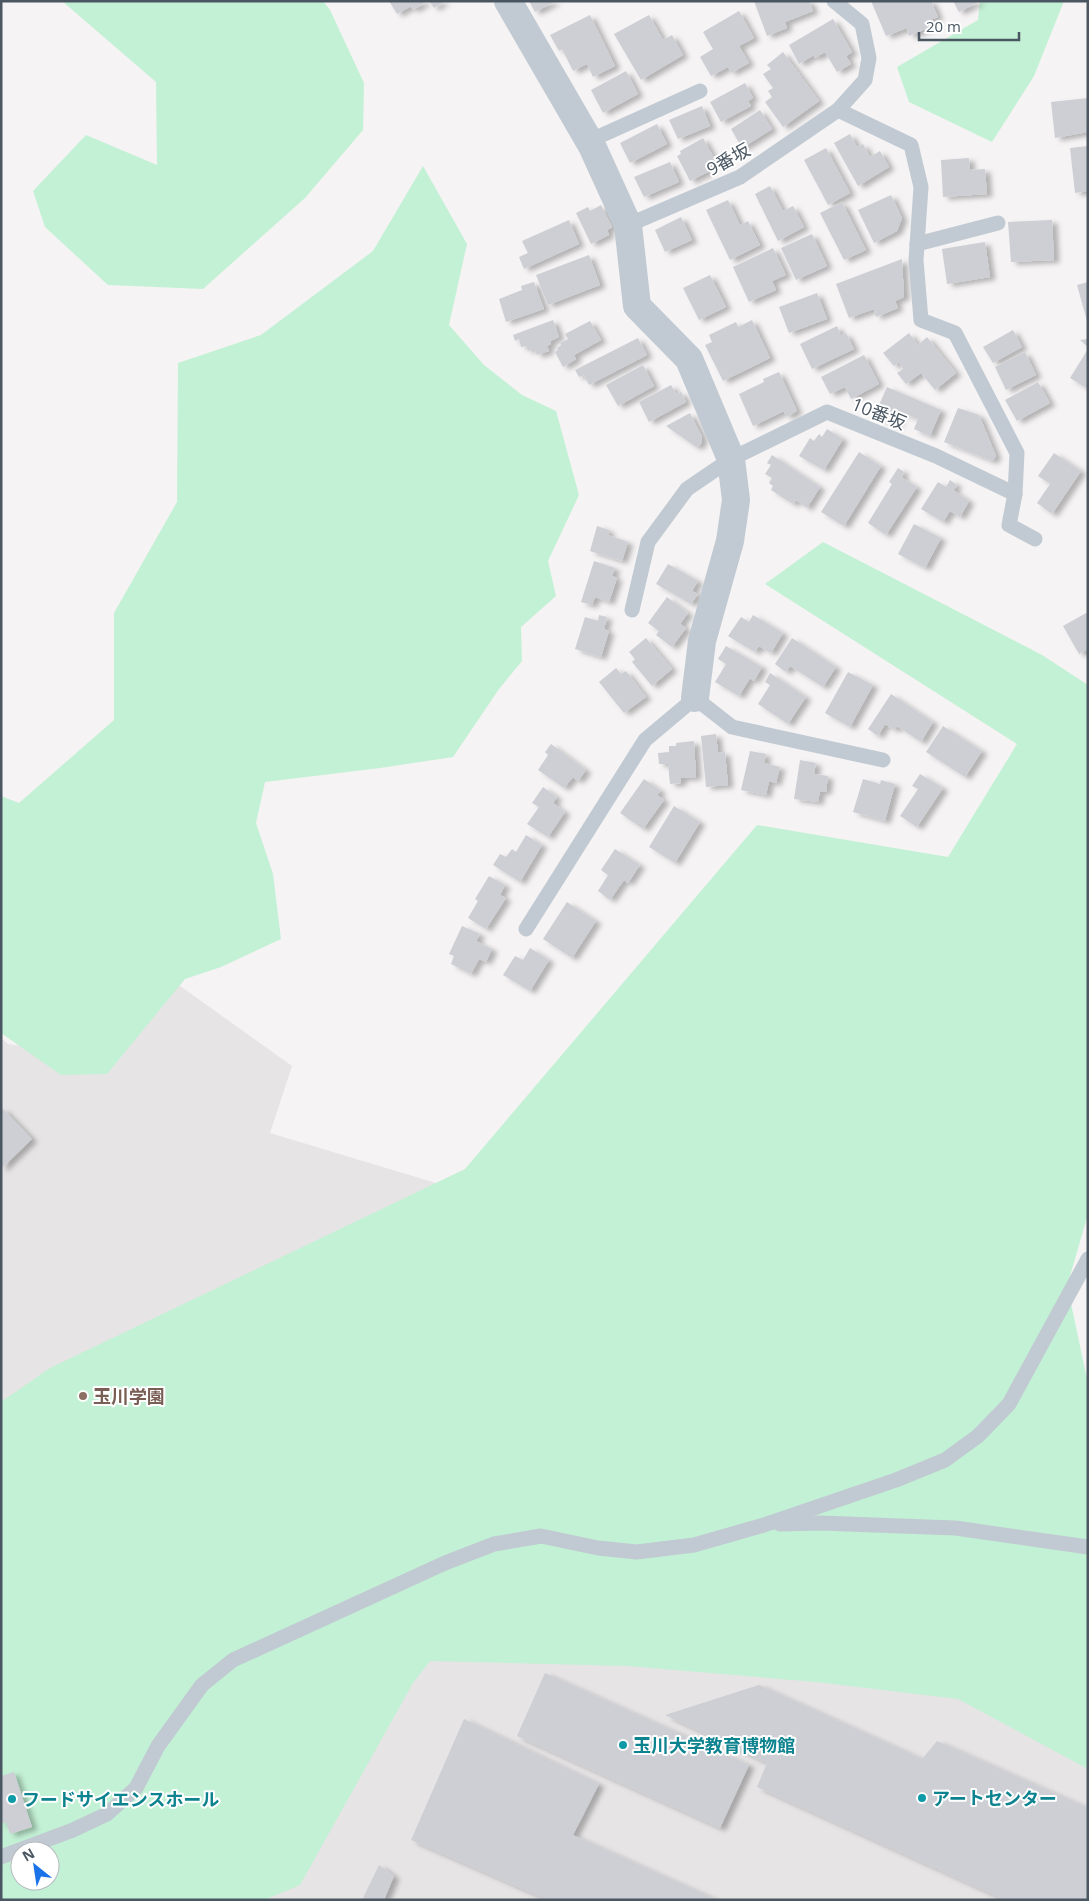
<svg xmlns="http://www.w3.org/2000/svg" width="1089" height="1901" font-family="'Open Sans','Noto Sans JP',sans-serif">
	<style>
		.education { fill: #e6e4e5; fill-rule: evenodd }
		.green { fill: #c3f1d5; fill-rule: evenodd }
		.building { fill: #cdcfd5; filter: url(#shadow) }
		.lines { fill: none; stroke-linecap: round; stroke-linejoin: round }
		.service { stroke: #c1cad2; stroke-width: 15 }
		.minor { stroke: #c1cad2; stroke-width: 28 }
		.education-dot { fill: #8d6e63; stroke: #fff; stroke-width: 2 }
		.culture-dot { fill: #0f9aa8; stroke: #fff; stroke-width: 2 }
		.labels { text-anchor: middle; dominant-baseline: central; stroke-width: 4; stroke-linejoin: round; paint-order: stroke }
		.street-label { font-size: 18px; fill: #4a5661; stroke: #fff }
		.education-label { font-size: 18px; font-weight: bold; fill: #785e54; stroke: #fff; text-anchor: start }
		.culture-label { font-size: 18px; font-weight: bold; fill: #0d838f; stroke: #fff; text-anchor: start }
	</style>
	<defs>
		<filter id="shadow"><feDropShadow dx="5.5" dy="3" stdDeviation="2.5" flood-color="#0004"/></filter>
	</defs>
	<rect width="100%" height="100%" fill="#f5f3f3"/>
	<path class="education" d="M162,973l130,93 -22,67 229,69 -188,440 777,47v211h-1087v-862l7,6 20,3zM20,1851h30v30h-30z"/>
	<g class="green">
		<polygon points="62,1 323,1 330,10 364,83 363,130 305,198 203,289 108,285 45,227 33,191 86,135 157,165 156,82"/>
		<polygon points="980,1 1064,1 1034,76 992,142 909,102 897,67 978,20"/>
		<polygon points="423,166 467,244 449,325 484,365 522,395 556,411 579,495 548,561 556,596 521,627 522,661 499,689 453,757 380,768 265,782 256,823 273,874 281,939 221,967 185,979 107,1074 61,1075 1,1033 1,796 19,803 114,720 114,613 177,502 178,363 261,335 373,251"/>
		<path d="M823,542l219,113 46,30v529l-20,69 1,11 19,90v385l-130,-70 -142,-17 -189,-16 -197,-5 -17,22 -113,202 -36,15h-263v-498l49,-34 415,-199 292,-344 191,32 69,-113 -252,-160zM20,1851h30v30h-30z"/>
	</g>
	<g class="building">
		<polygon points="389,1 427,1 413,10 411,6 397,14"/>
		<polygon points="429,1 445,1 434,8"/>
		<polygon points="529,1 556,1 535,12"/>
		<polygon points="754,1 809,1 813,11 785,22 787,28 767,36"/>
		<polygon points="871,1 931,1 938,17 928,21 930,27 909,36 907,28 886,36"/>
		<polygon points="953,1 980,1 959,12"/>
		<polygon points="739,11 754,38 739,46 749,63 731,73 728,67 711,76 700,57 713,49 703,32"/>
		<polygon points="590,15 615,66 593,77 587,64 573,71 562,49 559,51 550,35"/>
		<polygon points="649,15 663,40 672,35 683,55 641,80 614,34"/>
		<polygon points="833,19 852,52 846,56 851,64 837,72 825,52 815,58 814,55 799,64 789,45"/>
		<polygon points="783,52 819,101 783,127 765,102 772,97 768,91 773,88 763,74 771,69 767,65"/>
		<polygon points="626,71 638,94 603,113 591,90"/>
		<polygon points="745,83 753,98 748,101 751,106 721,122 710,102"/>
		<polygon points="1088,98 1088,132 1055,138 1051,102"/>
		<polygon points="702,106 710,126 678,139 669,120"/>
		<polygon points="760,110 772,129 742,148 731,129"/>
		<polygon points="657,124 667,144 630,163 620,143"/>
		<polygon points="850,134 857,147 863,144 870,157 880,151 889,167 858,186 834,143"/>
		<polygon points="703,138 716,162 705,167 708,172 690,181 677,156 681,154 680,151"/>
		<polygon points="1088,146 1088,191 1075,193 1070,148"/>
		<polygon points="826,148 850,193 828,205 804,160"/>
		<polygon points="969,158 970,170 985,169 987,194 943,197 941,160"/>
		<polygon points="670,162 679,182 644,197 634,177"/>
		<polygon points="770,186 783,211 793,206 804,227 778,241 755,194"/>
		<polygon points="891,195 902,218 897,231 874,243 858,210"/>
		<polygon points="728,200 740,225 748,221 760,245 730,260 706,210"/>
		<polygon points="842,202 866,250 844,260 820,213"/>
		<polygon points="601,205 612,227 607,230 609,235 591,244 576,213 588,207 590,211"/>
		<polygon points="681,217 692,240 665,252 655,230"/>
		<polygon points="569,220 579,244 524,269 519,257 528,253 522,241"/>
		<polygon points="1052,220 1054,260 1011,262 1008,222"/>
		<polygon points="812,234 827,266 796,280 781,248"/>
		<polygon points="985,242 990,277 947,284 942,249"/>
		<polygon points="773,248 786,275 772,281 776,290 749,302 733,267"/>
		<polygon points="589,255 600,285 548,305 536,275"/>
		<polygon points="902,259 904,297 895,301 898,308 876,317 874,309 849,318 836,284"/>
		<polygon points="710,275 726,307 699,320 683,288"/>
		<polygon points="534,282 544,309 506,322 499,299 522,290 521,286"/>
		<polygon points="1088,282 1088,321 1087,321 1077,285"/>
		<polygon points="817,293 827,319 789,333 779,307"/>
		<polygon points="553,320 559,337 550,341 551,344 547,346 549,351 537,355 534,348 528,351 526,346 521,347 519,339 515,341 513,335"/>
		<polygon points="752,320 770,358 723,381 705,345 712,342 709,335 736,322 738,327"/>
		<polygon points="590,321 601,340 574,355 576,359 563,367 555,352 558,350 557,348 561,345 560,343 568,339 565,334"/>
		<polygon points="837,326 841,336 846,333 854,349 812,369 800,344"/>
		<polygon points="1013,330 1022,347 993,363 983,347"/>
		<polygon points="909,333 918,345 927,337 956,373 935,390 921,373 906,384 897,373 903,369 899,362 894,366 883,353"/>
		<polygon points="638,338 647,355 589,385 584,375 579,377 575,370"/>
		<polygon points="1088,339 1088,347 1080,340"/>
		<polygon points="1088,349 1088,389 1070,378"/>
		<polygon points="1025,352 1036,375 1006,390 995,367"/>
		<polygon points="864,355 879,384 851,399 845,387 830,394 821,377"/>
		<polygon points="643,365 654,386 618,406 606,385"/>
		<polygon points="779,372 797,411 786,417 784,411 753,426 739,394 764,382 763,379"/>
		<polygon points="1038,382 1050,403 1017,421 1005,400"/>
		<polygon points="671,385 676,394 681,392 686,402 649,422 639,402"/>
		<polygon points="887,387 941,410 930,436 914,429 918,419 901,412 896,425 874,416"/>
		<polygon points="958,408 979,415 996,456 992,461 944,442"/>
		<polygon points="690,413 702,437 701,444 696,447 666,426"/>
		<polygon points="827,429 843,439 824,470 799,456 810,438 814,441 819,434 822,437"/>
		<polygon points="859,452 881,466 844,526 821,512"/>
		<polygon points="1054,453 1081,471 1052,514 1037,503 1050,484 1038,476"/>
		<polygon points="772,455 820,487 807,508 796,500 793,504 771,490 773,486 769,483 772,478 765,474 771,465 767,463"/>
		<polygon points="898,468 904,472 901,477 917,487 886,535 868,523 892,484 889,482"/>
		<polygon points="950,480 957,485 953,490 969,501 960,517 950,511 943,522 921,509 938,482 946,487"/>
		<polygon points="914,524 941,538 925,568 898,554"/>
		<polygon points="597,526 609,530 608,535 628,542 622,561 590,551"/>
		<polygon points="594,561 615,568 612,576 617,578 609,602 595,597 592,605 581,602"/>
		<polygon points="668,564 698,581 692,591 698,594 691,604 656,584"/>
		<polygon points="667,597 688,613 680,624 686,628 672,647 656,635 659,631 648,623"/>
		<polygon points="1088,612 1088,649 1079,654 1063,626"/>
		<polygon points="599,615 607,617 604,629 609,631 601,657 575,649 585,617 598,621"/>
		<polygon points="753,615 783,633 771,653 759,646 755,652 728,636 741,617 749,622"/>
		<polygon points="646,638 672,669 652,686 632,662 635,659 629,652"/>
		<polygon points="792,638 836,667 823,687 790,666 786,672 775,664"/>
		<polygon points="726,646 762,667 754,681 750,678 739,696 715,682 726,664 718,659"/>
		<polygon points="616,668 621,674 626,671 646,697 624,713 599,682"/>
		<polygon points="848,672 873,685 850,727 825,713"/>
		<polygon points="770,673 806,697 788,724 758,704 770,685 765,682"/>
		<polygon points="891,694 933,722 921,742 897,726 894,730 885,724 878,736 868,729"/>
		<polygon points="943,726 982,751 965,777 926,752"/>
		<polygon points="716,734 718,753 725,752 728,785 706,787 701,736"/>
		<polygon points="694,741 696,777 681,778 681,783 670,784 668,764 659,764 658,753 669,752 669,746 676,746 676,743"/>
		<polygon points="551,744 586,770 578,781 573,777 564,788 538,770 548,755 545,752"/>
		<polygon points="750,751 766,754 764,763 780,767 776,783 769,781 766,795 741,790"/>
		<polygon points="800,760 816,763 814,774 828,776 826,792 820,791 818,802 794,799"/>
		<polygon points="920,774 943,788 917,827 900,816 918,789 912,786"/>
		<polygon points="644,779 661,791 657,795 664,800 643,829 620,813"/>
		<polygon points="863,779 880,784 881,780 895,784 885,821 853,812"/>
		<polygon points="543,787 557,797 553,803 565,812 548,837 527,824 539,807 532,803"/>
		<polygon points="674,806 700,822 675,863 649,847"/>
		<polygon points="526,835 542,845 520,882 493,865 500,854 506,857 512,849 516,852"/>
		<polygon points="615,849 640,865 628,883 624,880 610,900 598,891 608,875 601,870"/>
		<polygon points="489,876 505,885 500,895 506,898 486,929 468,918 478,901 475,899"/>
		<polygon points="567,902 596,921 572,958 543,939"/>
		<polygon points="462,926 480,934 476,941 492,949 486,962 479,959 471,974 451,964 454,956 449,954"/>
		<polygon points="530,948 549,960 530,991 503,975 515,956 523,960"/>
		<polygon points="1,1107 32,1139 1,1169"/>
		<polygon points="545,1673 749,1765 720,1828 517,1736"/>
		<polygon points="759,1685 922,1759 937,1741 1088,1808 1088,1900 1005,1900 757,1787 767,1763 665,1715"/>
		<polygon points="464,1719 599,1784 573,1835 717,1900 548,1900 411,1840"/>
		<polygon points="14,1772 32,1827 10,1834 6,1822 1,1824 1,1776"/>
		<polygon points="379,1865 394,1876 384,1900 362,1900"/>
	</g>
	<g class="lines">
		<g class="service">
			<polyline points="838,110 911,145 921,187 916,260 921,320 955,333 1017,453 1015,494 1009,525 1035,539"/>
			<polyline points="589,141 700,91"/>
			<polyline points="628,225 740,177 838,110 865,80 869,58 862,24 834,1"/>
			<polyline points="917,244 998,223"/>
			<polyline points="632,610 648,542 687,489 731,459 827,412 936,456 1015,494"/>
			<polyline points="526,929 645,740 695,698 732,727 883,760"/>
			<polyline points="780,1524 820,1523 955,1528 1088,1547"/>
			<polyline points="1,1857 73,1830 107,1814 136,1788 158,1746 202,1685 233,1660 445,1563 494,1544 541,1536 598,1548 637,1552 694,1545 764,1525 896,1480 945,1460 978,1436 1009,1404 1088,1259"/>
		</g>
		<polyline class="minor" points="508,1 592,146 628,225 637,306 689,359 731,459 736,500 730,541 702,641 695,698"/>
	</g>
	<circle class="education-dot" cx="83" cy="1396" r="5"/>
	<g class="culture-dot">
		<circle cx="623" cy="1745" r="5"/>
		<circle cx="922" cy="1798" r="5"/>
		<circle cx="12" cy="1799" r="5"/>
	</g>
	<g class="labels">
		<g class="street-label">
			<text transform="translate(728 159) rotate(-29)">9番坂</text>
			<text transform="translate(879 413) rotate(22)">10番坂</text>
		</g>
		<g class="education-label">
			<text x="93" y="1396">玉川学園</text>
		</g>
		<g class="culture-label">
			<text x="633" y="1745">玉川大学教育博物館</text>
			<text x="932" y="1798">アートセンター</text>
			<text x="22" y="1799">フードサイエンスホール</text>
		</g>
	</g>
	<rect width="1089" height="1901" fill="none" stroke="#4a5661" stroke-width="5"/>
	<g transform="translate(35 1866) rotate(330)"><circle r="24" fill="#ffffff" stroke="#b7bbc0"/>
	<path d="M0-4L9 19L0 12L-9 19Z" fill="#1a73e8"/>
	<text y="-8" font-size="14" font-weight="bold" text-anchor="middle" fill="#4a5661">N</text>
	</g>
	<path d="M919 32v8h100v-8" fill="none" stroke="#4a5661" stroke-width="2.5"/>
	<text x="926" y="32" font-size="15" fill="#4a5661" stroke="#ffffff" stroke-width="4" paint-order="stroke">20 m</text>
</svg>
